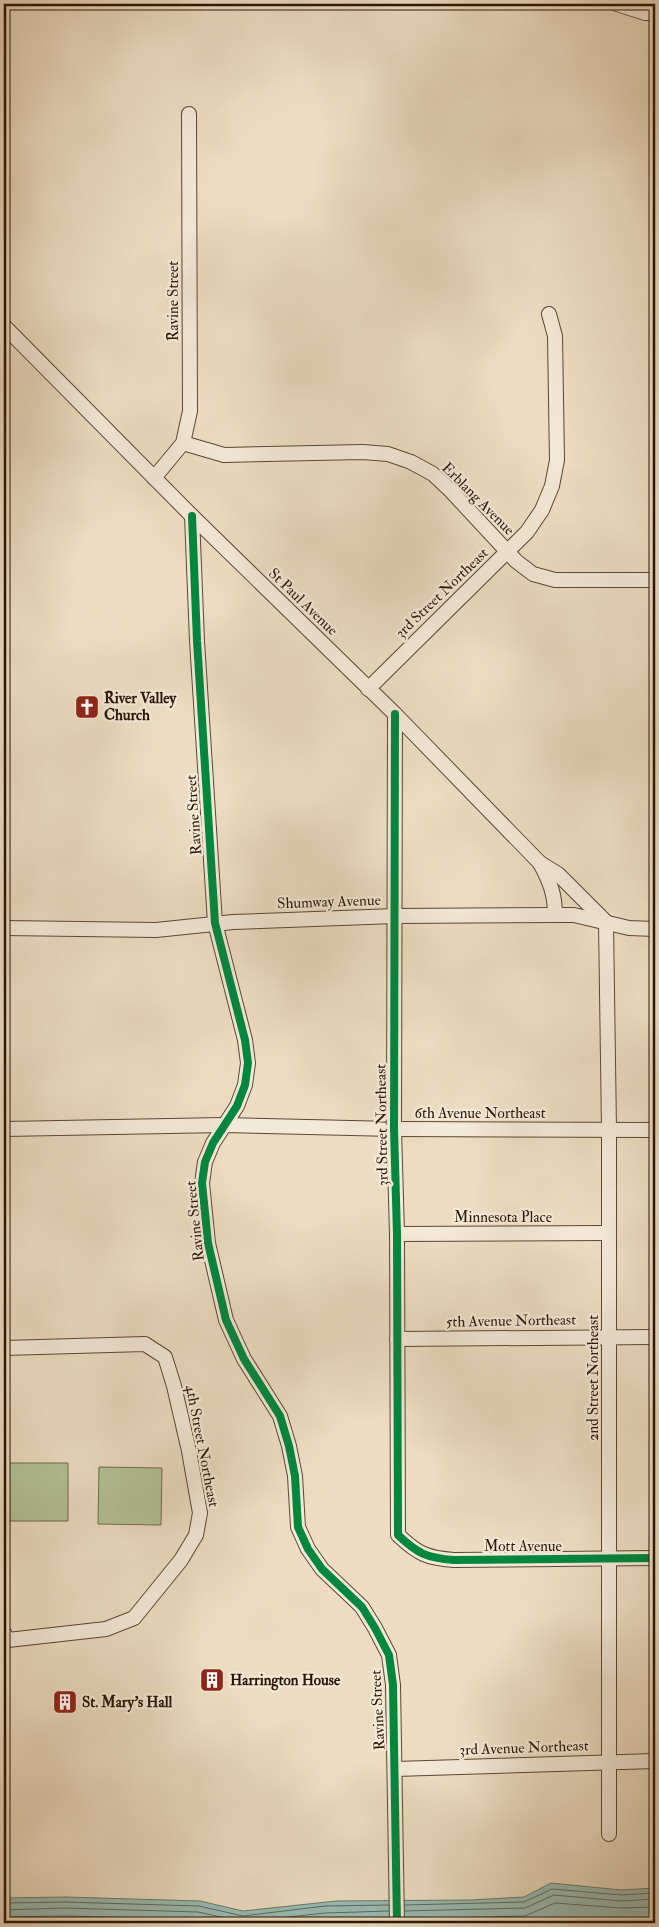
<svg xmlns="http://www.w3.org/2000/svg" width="659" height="1927" font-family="'IM FELL Double Pica',serif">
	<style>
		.green { fill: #b3c297; stroke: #6f6c4d }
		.water { fill: #99bcb4; stroke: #6d796d }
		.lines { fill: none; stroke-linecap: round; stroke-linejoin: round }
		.shore { stroke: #62685c; stroke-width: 1 }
		.minor-casing { stroke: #5b4733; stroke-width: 16 }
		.minor { stroke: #f3e9d7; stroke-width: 14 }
		.cycleway-casing { stroke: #f3e9d7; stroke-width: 11 }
		.cycleway { stroke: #00873e; stroke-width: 8 }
		.labels { text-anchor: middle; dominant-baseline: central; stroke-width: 4.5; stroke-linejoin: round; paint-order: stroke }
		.street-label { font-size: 15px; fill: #2b1503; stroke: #f3e9d7 }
		.poi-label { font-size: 15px; font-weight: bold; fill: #2b1503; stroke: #f3e9d7; text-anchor: start }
	</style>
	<rect width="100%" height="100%" fill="#ecddc2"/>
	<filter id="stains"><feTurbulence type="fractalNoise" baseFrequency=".004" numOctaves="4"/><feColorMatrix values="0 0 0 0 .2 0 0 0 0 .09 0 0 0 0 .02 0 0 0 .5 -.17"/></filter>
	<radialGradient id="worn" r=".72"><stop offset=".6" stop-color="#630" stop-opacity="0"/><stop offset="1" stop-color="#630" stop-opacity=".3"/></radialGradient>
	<g class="green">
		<polygon points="7,1463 68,1463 68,1521 8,1521"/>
		<polygon points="99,1467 162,1468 161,1525 98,1524"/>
	</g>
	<polygon class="water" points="551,1883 621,1890 655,1888 655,1923 4,1923 4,1898 65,1897 200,1901 243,1911 336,1901 471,1900 524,1897"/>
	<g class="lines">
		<g class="shore">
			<polyline points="4,1903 65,1902 199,1906 243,1916 325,1906 389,1905"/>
			<polyline points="405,1905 524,1902 552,1889 621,1895 655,1893"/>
			<polyline points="4,1910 65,1908 198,1912 243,1922 325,1913 389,1911"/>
			<polyline points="405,1911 525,1908 554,1895 621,1901 655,1899"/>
			<polyline points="4,1917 65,1916 197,1919 210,1923"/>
			<polyline points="405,1919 525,1916 555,1903 621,1908 655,1907"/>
			<polyline points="299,1923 336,1919 389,1919"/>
		</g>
		<defs>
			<g id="minor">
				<polyline points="617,4 645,13 655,13"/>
				<path d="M4,326l188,190 203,198 145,149c10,19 15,31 15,52"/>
				<polyline points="183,443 224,455 363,452 388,454 411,462 433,474 451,491 516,561 533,574 555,580 655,580"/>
				<polyline points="154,478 183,443 190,411 189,114"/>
				<polyline points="192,516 197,641 215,923 245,1040 248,1063 245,1085 237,1106 213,1143 205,1162 202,1183 208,1243 226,1320 244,1359 280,1416 289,1446 295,1476 298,1527 308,1549 322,1569 362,1607 375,1628 389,1655 393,1685 397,1923"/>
				<polyline points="368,689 527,532 542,510 552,486 557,460 555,336 549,314"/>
				<path d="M395,714l-1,415 3,105 1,301c20,19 29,23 56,25l201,-2"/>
				<polyline points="540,863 558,874 606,922 609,1130 609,1834"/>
				<polyline points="4,928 156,930 233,922 395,916 555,915 574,915 629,928 655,929"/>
				<polyline points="4,1129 224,1125 394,1129 655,1130"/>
				<polyline points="397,1234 608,1233"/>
				<polyline points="397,1339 655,1337"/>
				<polyline points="4,1348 145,1344 165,1357 174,1386 189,1451 200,1513 196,1535 181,1560 134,1618 106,1629 8,1640 4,1633"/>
				<polyline points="395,1769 655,1761"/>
			</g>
		</defs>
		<use href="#minor" class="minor-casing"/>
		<use href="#minor" class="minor"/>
		<defs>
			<g id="cycleway">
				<polyline points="192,516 197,641 215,923 245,1040 248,1063 245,1085 237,1106 213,1143 205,1162 202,1183 208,1243 226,1320 244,1359 280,1416 289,1446 295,1476 298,1527 308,1549 322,1569 362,1607 375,1628 389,1655 393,1685 397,1923"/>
				<path d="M395,714l-1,415 3,105 1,301c20,19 29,23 56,25l201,-2"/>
			</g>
		</defs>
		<use href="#cycleway" class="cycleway-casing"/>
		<use href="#cycleway" class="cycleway"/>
	</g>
	<defs>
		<symbol id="church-square" viewBox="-11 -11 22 22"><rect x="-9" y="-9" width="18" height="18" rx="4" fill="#8f2418" stroke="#f3e9d7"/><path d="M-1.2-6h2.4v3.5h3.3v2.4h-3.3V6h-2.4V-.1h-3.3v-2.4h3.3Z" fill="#fff"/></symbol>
		<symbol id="building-square" viewBox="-11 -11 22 22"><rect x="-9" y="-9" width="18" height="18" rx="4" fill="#8f2418" stroke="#f3e9d7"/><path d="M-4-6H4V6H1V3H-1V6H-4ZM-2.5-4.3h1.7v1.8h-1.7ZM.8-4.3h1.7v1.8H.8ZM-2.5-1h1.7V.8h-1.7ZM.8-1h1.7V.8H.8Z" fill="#fff"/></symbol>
	</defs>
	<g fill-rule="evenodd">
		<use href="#church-square" x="73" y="693" width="28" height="28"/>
		<use href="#building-square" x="198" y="1666" width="28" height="28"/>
		<use href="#building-square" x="51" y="1688" width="28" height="28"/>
	</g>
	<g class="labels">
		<g class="street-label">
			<text transform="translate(173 301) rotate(-90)">Ravine Street</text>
			<text transform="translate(478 499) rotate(45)">Erblang Avenue</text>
			<text transform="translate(442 593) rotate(-44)">3rd Street Northeast</text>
			<text transform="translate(303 602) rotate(44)">St Paul Avenue</text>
			<text transform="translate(194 815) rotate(-94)">Ravine Street</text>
			<text transform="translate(329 902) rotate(-2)">Shumway Avenue</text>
			<text x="480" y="1113">6th Avenue Northeast</text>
			<text transform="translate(382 1125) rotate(-91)">3rd Street Northeast</text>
			<text x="503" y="1217">Minnesota Place</text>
			<text transform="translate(195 1221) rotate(-96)">Ravine Street</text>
			<text transform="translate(511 1321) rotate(-1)">5th Avenue Northeast</text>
			<text transform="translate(593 1378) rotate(-90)">2nd Street Northeast</text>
			<text transform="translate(202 1446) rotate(79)">4th Street Northeast</text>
			<text x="523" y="1546">Mott Avenue</text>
			<text transform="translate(378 1710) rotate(-93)">Ravine Street</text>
			<text transform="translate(524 1748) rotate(-2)">3rd Avenue Northeast</text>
		</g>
		<g class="poi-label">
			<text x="104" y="698">River Valley<tspan x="104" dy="17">Church</tspan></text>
			<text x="230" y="1680">Harrington House</text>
			<text x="82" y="1702">St. Mary's Hall</text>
		</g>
	</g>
	<rect width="659" height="1927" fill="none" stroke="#ecddc2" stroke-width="20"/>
	<rect x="5" y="5" width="649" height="1917" fill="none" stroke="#2b1503" stroke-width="2.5"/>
	<rect x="10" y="10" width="639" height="1907" fill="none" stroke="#2b1503"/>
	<rect width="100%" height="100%" filter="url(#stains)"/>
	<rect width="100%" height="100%" fill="url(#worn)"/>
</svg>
